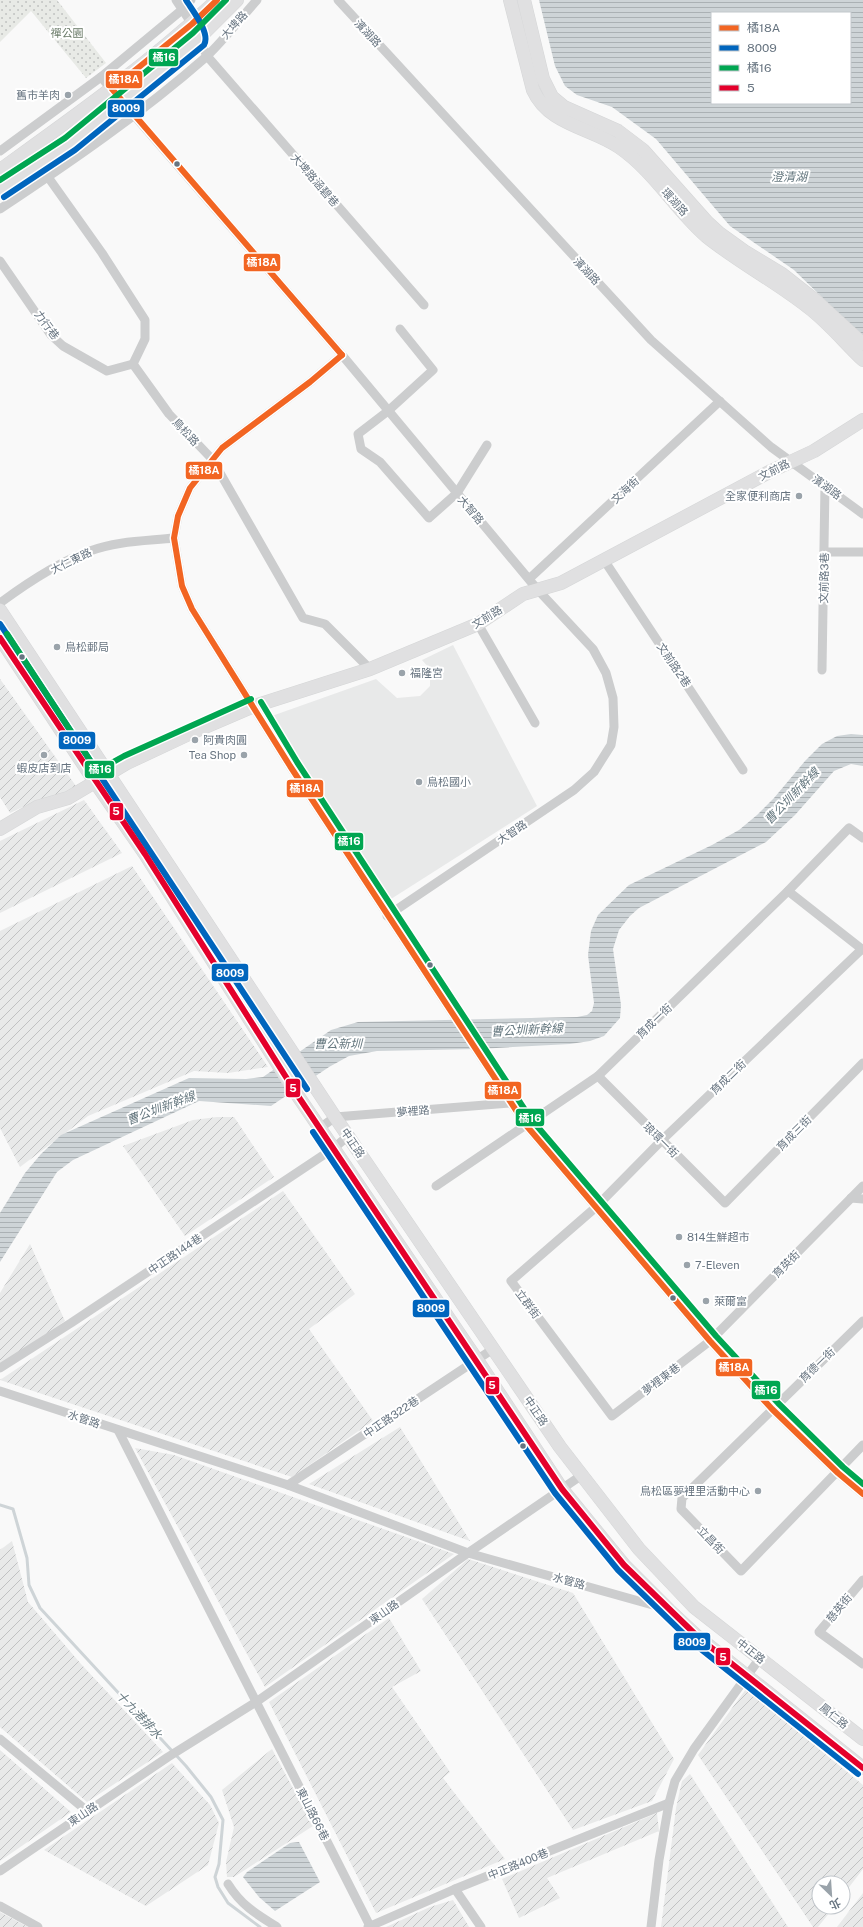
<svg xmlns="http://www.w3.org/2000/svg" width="863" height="1927" font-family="'Public Sans','Noto Sans TC',sans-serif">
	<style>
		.built { fill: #e8e9e9 }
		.industrial { fill: url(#industrial-furrows) }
		.park { fill: url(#park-dots) }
		.water { fill: url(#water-rules); fill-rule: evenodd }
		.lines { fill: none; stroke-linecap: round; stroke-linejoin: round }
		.stream { stroke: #ced4d7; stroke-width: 3 }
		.secondary-casing { stroke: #d5d6d7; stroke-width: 14 }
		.street { stroke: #cccdce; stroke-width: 9 }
		.secondary { stroke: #e0e0e1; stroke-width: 13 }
		.bus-1-casing { stroke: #fff; stroke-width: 9 }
		.bus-2-casing { stroke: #fff; stroke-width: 9 }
		.bus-3-casing { stroke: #fff; stroke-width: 9 }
		.bus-4-casing { stroke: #fff; stroke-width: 9 }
		.bus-1 { stroke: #f26522; stroke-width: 6 }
		.bus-2 { stroke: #0065bd; stroke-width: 6 }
		.bus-3 { stroke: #00a651; stroke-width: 6 }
		.bus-4 { stroke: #e4002b; stroke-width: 6 }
		.poi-dot { fill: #9aa3aa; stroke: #fff; stroke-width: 1.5 }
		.bus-dot { fill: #677480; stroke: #fff; stroke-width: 1.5 }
		.labels { text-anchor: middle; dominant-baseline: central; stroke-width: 4; stroke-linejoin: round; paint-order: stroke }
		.street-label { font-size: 11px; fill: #677480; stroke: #fff }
		.park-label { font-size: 11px; fill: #687966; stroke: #fff }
		.poi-label { font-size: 11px; fill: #677480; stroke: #fff; text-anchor: start }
		.water-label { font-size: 12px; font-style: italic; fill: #677980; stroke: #fff }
		.line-badge { stroke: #fff; stroke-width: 1.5 }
		.badge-label { font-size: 11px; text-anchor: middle; font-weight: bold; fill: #fff }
	</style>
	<defs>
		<pattern id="industrial-furrows" width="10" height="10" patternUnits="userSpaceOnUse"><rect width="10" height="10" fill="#e8e9e9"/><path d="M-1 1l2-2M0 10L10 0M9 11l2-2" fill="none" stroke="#c0c1c2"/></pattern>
		<pattern id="park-dots" width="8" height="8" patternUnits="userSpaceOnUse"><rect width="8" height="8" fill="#e8eae6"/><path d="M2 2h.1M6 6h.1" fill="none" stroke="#c0c2c0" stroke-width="1.8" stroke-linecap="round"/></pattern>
		<pattern id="water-rules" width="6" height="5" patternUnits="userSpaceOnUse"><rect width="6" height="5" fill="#ced4d7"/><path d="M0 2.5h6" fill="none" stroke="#abb1b4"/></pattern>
	</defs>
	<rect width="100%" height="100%" fill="#f9f9f9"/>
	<polygon class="built" points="453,645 537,806 391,899 269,717 376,679 397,698 420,696 430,686 430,669 422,660"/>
	<g class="industrial">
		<polygon points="0,679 76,786 59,796 38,800 10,813 0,797"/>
		<polygon points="84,800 122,853 0,913 0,841"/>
		<polygon points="132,866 268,1067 228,1073 194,1071 88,1116 20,1167 0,1128 0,931"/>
		<polygon points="217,1117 234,1117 274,1177 185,1236 123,1146 193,1120"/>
		<polygon points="283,1191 355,1294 309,1329 373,1421 292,1477 0,1380"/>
		<polygon points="30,1244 65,1321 0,1365 0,1293"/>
		<polygon points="400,1427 470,1541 309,1484"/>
		<polygon points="135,1448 174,1455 454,1554 265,1687"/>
		<polygon points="12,1541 28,1602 81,1664 163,1752 87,1802 0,1727 0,1550"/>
		<polygon points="468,1559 573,1593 674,1759 652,1801 573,1830 422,1599"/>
		<polygon points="389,1618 421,1671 392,1687 450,1772 443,1778 505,1859 376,1913 269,1702"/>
		<polygon points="746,1689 863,1785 863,1869 843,1895 843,1883 819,1883 819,1907 834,1907 818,1927 813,1927 698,1755"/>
		<polygon points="272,1749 313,1826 234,1877 227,1877 226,1862 234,1827 222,1790"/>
		<polygon points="0,1750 71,1812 0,1861"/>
		<polygon points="172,1763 210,1805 219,1823 208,1865 146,1906 44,1850"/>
		<polygon points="690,1774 788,1927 661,1927 676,1808 682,1781"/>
		<polygon points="657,1813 659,1831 547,1878 560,1898 519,1918 502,1879"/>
		<polygon points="863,1893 863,1927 837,1927"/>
		<polygon points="453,1900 469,1927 386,1927 430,1907"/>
		<polygon points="0,1912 28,1927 0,1927"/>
	</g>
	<polygon class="park" points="0,0 57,0 106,63 86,78 31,11 0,42"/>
	<g class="water">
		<path d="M539,0h324v337l-69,-67 -64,-44 -74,-87 -44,-32 -35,-12 -12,-9 -10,-20zM712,13h138v90h-138z"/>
		<polygon points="851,734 863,735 863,766 851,764 834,771 795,815 766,842 639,908 630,916 619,930 613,949 621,1005 620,1018 604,1036 590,1041 570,1044 478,1049 377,1051 349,1056 329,1067 271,1106 199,1101 73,1160 57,1172 0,1262 0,1213 25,1173 41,1154 61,1135 189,1078 246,1079 263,1077 331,1030 358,1022 577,1017 587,1015 592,1011 594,1003 588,955 591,931 598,915 629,885 712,845 739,830 757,815 774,798 805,761 822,744 837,736"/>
		<polygon points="299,1842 320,1882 275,1911 259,1897 243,1877 247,1872 290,1843"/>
	</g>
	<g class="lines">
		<polyline class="stream" points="0,1505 13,1509 27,1558 29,1585 40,1608 186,1766 211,1797 223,1820 219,1864 215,1877 218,1887 228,1903 260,1927"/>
		<defs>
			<g id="secondary">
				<path d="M510,0l23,90c16,35 56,37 86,57 35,24 56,62 87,89 32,26 69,45 102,71 20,15 37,36 55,53"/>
				<polyline points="524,0 543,79 552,97 564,107 618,131 643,150 707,222 719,233 744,251 782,274 815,300 863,344"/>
				<path d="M0,170c75,-54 150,-107 217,-170"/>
				<polyline points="0,190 70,144 113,109 198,39 237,0"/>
				<polyline points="0,610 335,1117 560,1447 639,1549 694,1607 863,1739"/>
				<polyline points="0,638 95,782 145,854 298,1096 477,1360 562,1489 624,1565 669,1610 698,1637 863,1768"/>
				<polyline points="0,829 37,807 68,798 127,763 191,733 254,706 370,669 478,624 523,594 561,583 771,471 814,451 863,420"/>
			</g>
		</defs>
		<use href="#secondary" class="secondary-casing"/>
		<g class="street">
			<polyline points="176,0 192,24 207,56 424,305"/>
			<polyline points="338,0 651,340 771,447 863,514"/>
			<polyline points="101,77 342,355 537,589 593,649 606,673 613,698 614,727 611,745 594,772 574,790 387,916"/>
			<polyline points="0,151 101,77 183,9 191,0"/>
			<polyline points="48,177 102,253 145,320 145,339 133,364 169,414 212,459 303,618 325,624 370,669"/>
			<path d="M0,209c71,-47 142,-96 206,-152 18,-17 34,-38 51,-57"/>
			<polyline points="0,261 51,335 63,346 107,371 133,364"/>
			<polyline points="400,329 433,370 388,411 358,434 361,449 380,462 429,518 457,493 487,445"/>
			<polyline points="342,355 310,382 222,448 190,488 178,516 174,538 182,586 192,609 290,766 525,1124 710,1341 772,1409 838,1473 863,1494"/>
			<polyline points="824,552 863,552"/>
			<polyline points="604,560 743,770"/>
			<polyline points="529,579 720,401"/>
			<path d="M0,603c27,-20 58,-41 90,-52 26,-10 56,-10 84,-13"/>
			<polyline points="478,624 535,723"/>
			<polyline points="822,670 825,485"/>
			<polyline points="788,891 863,950"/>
			<polyline points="862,949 661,1141 595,1208 511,1281 612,1416 710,1341 863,1186"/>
			<polyline points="598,1076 725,1203 863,1063"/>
			<polyline points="320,1128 335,1117 511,1103"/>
			<polyline points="436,1186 598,1076 788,891 849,828 863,838"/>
			<polyline points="851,1198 863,1199"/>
			<polyline points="863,1321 682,1498 681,1509 741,1571 863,1445"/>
			<polyline points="0,1368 71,1323 334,1148 348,1136"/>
			<polyline points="0,1391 288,1485 468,1553 667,1609"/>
			<polyline points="118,1430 370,1926"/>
			<polyline points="288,1485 493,1349"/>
			<polyline points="863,1580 819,1632 863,1664"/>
			<polyline points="0,1739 87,1811"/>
			<polyline points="0,1871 168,1757 256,1702 468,1553 582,1475"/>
			<path d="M228,1884c13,21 28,30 49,43"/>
			<polyline points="455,1889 481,1927"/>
			<polyline points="0,1906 38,1927"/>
			<polyline points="368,1927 455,1889 669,1803"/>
			<polyline points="651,1927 659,1860 669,1803 675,1781 694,1749 760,1658"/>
		</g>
		<use href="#secondary" class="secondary"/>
		<defs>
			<g id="bus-1">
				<polyline points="217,0 192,24 112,89 342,355"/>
				<polyline points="342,355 310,382 222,448 190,488 178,516 174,538 182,586 192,609 290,766 525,1124 710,1341 772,1409 838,1473 863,1494"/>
			</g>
			<g id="bus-2">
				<path d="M4,197l71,-47 129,-105c7,-12 -12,-35 -18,-45"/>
				<polyline points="0,624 307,1089"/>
				<polyline points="313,1132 555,1493 618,1570 693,1643 858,1774"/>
			</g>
			<g id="bus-3">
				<polyline points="0,180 65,138 193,33 226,0"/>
				<polyline points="7,634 97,771 124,756 251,699"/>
				<polyline points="261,702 297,762 531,1119 716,1336 778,1403 843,1467 863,1484"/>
			</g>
			<polyline id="bus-4" points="0,638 145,854 298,1096 562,1489 624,1565 698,1637 863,1768"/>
		</defs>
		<use href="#bus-1" class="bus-1-casing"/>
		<use href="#bus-2" class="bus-2-casing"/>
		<use href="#bus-3" class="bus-3-casing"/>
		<use href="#bus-4" class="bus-4-casing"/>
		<use href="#bus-1" class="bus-1"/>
		<use href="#bus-2" class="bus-2"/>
		<use href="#bus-3" class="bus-3"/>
		<use href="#bus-4" class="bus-4"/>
	</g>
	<g class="poi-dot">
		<circle cx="68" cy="95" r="4"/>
		<circle cx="799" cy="496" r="4"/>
		<circle cx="57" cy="647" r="4"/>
		<circle cx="402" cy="673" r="4"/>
		<circle cx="195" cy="740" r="4"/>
		<circle cx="44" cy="755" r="4"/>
		<circle cx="244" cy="755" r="4"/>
		<circle cx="419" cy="782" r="4"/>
		<circle cx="679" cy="1237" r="4"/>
		<circle cx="687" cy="1265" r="4"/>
		<circle cx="706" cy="1301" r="4"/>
		<circle cx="758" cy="1491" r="4"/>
	</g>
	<g class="bus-dot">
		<circle cx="177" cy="164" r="3.5"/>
		<circle cx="22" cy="657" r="3.5"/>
		<circle cx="430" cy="965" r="3.5"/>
		<circle cx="673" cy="1298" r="3.5"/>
		<circle cx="523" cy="1446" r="3.5"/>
	</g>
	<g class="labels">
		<g class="street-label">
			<text transform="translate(234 25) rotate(-48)">大埤路</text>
			<text transform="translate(368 33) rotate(47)">濱湖路</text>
			<text transform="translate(315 180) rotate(49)">大埤路涵碧巷</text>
			<text transform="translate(675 202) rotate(48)">環湖路</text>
			<text transform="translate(587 271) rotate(47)">濱湖路</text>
			<text transform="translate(47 325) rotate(53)">力行巷</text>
			<text transform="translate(186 432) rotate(47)">鳥松路</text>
			<text transform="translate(774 470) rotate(-27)">文前路</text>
			<text transform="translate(827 487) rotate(36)">濱湖路</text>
			<text transform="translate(625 490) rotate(-43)">文海街</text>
			<text transform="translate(471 510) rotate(50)">大智路</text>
			<text transform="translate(71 561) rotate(-26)">大仁東路</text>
			<text transform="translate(824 578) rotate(-89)">文前路3巷</text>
			<text transform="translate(487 617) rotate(-31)">文前路</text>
			<text transform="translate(674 665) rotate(56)">文前路2巷</text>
			<text transform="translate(512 832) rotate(-34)">大智路</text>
			<text transform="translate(654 1021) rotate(-44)">育成一街</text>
			<text transform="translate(728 1077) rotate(-44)">育成二街</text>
			<text transform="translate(413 1111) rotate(-4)">夢裡路</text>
			<text transform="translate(794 1133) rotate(-45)">育成三街</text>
			<text transform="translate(661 1140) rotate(45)">琅環一街</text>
			<text transform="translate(353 1143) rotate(56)">中正路</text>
			<text transform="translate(175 1254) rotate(-34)">中正路144巷</text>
			<text transform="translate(786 1264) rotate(-45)">育英街</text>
			<text transform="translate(528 1304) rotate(53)">立群街</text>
			<text transform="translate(817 1365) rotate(-44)">育德一街</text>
			<text transform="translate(661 1379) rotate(-37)">夢裡東巷</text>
			<text transform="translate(536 1411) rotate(56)">中正路</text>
			<text transform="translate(391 1417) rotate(-34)">中正路322巷</text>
			<text transform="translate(84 1419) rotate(19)">水管路</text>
			<text transform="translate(711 1540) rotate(46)">立昌街</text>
			<text transform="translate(569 1581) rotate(16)">水管路</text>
			<text transform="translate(839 1608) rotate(-50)">慈英街</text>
			<text transform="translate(384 1612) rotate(-35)">東山路</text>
			<text transform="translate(751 1651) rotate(38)">中正路</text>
			<text transform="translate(834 1716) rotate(39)">鳳仁路</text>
			<text transform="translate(83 1814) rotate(-34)">東山路</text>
			<text transform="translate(313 1814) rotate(63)">東山路66巷</text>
			<text transform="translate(518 1864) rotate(-22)">中正路400巷</text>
		</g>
		<g class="park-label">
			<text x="67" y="33">禪公園</text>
		</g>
		<g class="poi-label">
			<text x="60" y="95" text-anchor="end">舊市羊肉</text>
			<text x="791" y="496" text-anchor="end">全家便利商店</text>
			<text x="65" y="647">鳥松郵局</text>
			<text x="410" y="673">福隆宮</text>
			<text x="203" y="740">阿貴肉圓</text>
			<text x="236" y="755" text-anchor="end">Tea Shop</text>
			<text x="44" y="768" text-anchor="middle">蝦皮店到店</text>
			<text x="427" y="782">鳥松國小</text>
			<text x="687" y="1237">814生鮮超市</text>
			<text x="695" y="1265">7-Eleven</text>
			<text x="714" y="1301">萊爾富</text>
			<text x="750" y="1491" text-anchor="end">鳥松區夢裡里活動中心</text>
		</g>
		<g class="water-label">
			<text x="789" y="177">澄清湖</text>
			<text transform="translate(792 796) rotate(-46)">曹公圳新幹線</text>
			<text transform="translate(527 1030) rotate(-3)">曹公圳新幹線</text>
			<text x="338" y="1044">曹公新圳</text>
			<text transform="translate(161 1108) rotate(-21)">曹公圳新幹線</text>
			<text transform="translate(139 1715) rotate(47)">十九港排水</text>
		</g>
	</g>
	<g class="line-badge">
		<rect x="148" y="48" width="31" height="19" rx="4" fill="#00a651"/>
		<rect x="105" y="70" width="38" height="19" rx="4" fill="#f26522"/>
		<rect x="107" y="99" width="38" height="19" rx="4" fill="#0065bd"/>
		<rect x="243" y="253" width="38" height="19" rx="4" fill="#f26522"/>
		<rect x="185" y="461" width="38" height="19" rx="4" fill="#f26522"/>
		<rect x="58" y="731" width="38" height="19" rx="4" fill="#0065bd"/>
		<rect x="84" y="760" width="31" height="19" rx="4" fill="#00a651"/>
		<rect x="286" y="779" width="38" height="19" rx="4" fill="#f26522"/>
		<rect x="109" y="802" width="15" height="19" rx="4" fill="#e4002b"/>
		<rect x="334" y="832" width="30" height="19" rx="4" fill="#00a651"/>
		<rect x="211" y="963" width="38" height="19" rx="4" fill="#0065bd"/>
		<rect x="285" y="1078" width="16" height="20" rx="4" fill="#e4002b"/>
		<rect x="484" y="1081" width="38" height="19" rx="4" fill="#f26522"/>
		<rect x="515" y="1108" width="30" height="19" rx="4" fill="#00a651"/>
		<rect x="412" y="1299" width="38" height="19" rx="4" fill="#0065bd"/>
		<rect x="715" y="1358" width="38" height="19" rx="4" fill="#f26522"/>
		<rect x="485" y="1376" width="15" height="19" rx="4" fill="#e4002b"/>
		<rect x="751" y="1380" width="30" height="20" rx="4" fill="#00a651"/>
		<rect x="673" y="1632" width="38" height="19" rx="4" fill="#0065bd"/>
		<rect x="715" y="1647" width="16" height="19" rx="4" fill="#e4002b"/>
	</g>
	<g class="badge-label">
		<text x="164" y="61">橘16</text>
		<text x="124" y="83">橘18A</text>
		<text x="126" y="112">8009</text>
		<text x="262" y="266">橘18A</text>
		<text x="204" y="474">橘18A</text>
		<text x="77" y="744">8009</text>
		<text x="100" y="773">橘16</text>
		<text x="305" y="792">橘18A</text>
		<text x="116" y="815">5</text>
		<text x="349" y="845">橘16</text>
		<text x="230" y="977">8009</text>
		<text x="293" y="1092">5</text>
		<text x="503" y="1094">橘18A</text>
		<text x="530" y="1122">橘16</text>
		<text x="431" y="1312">8009</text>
		<text x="734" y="1371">橘18A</text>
		<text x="492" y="1389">5</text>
		<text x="766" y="1394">橘16</text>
		<text x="692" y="1646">8009</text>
		<text x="723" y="1661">5</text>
	</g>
	<rect x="711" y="12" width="140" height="92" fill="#ffffff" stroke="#c2c7cc"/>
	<rect x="719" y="25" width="20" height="6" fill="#f26522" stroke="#c2c7cc"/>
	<text x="747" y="32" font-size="12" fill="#677480">橘18A</text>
	<rect x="719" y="45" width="20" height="6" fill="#0065bd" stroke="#c2c7cc"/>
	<text x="747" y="52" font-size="12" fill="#677480">8009</text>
	<rect x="719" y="65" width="20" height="6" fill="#00a651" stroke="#c2c7cc"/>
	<text x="747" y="72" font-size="12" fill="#677480">橘16</text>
	<rect x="719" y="85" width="20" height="6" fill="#e4002b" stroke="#c2c7cc"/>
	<text x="747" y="92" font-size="12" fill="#677480">5</text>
	<g transform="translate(831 1895) rotate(155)"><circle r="19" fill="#ffffff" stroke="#c2c7cc"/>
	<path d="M0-3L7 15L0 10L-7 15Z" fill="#9aa3aa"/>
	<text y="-6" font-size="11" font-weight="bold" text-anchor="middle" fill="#677480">北</text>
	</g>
</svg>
